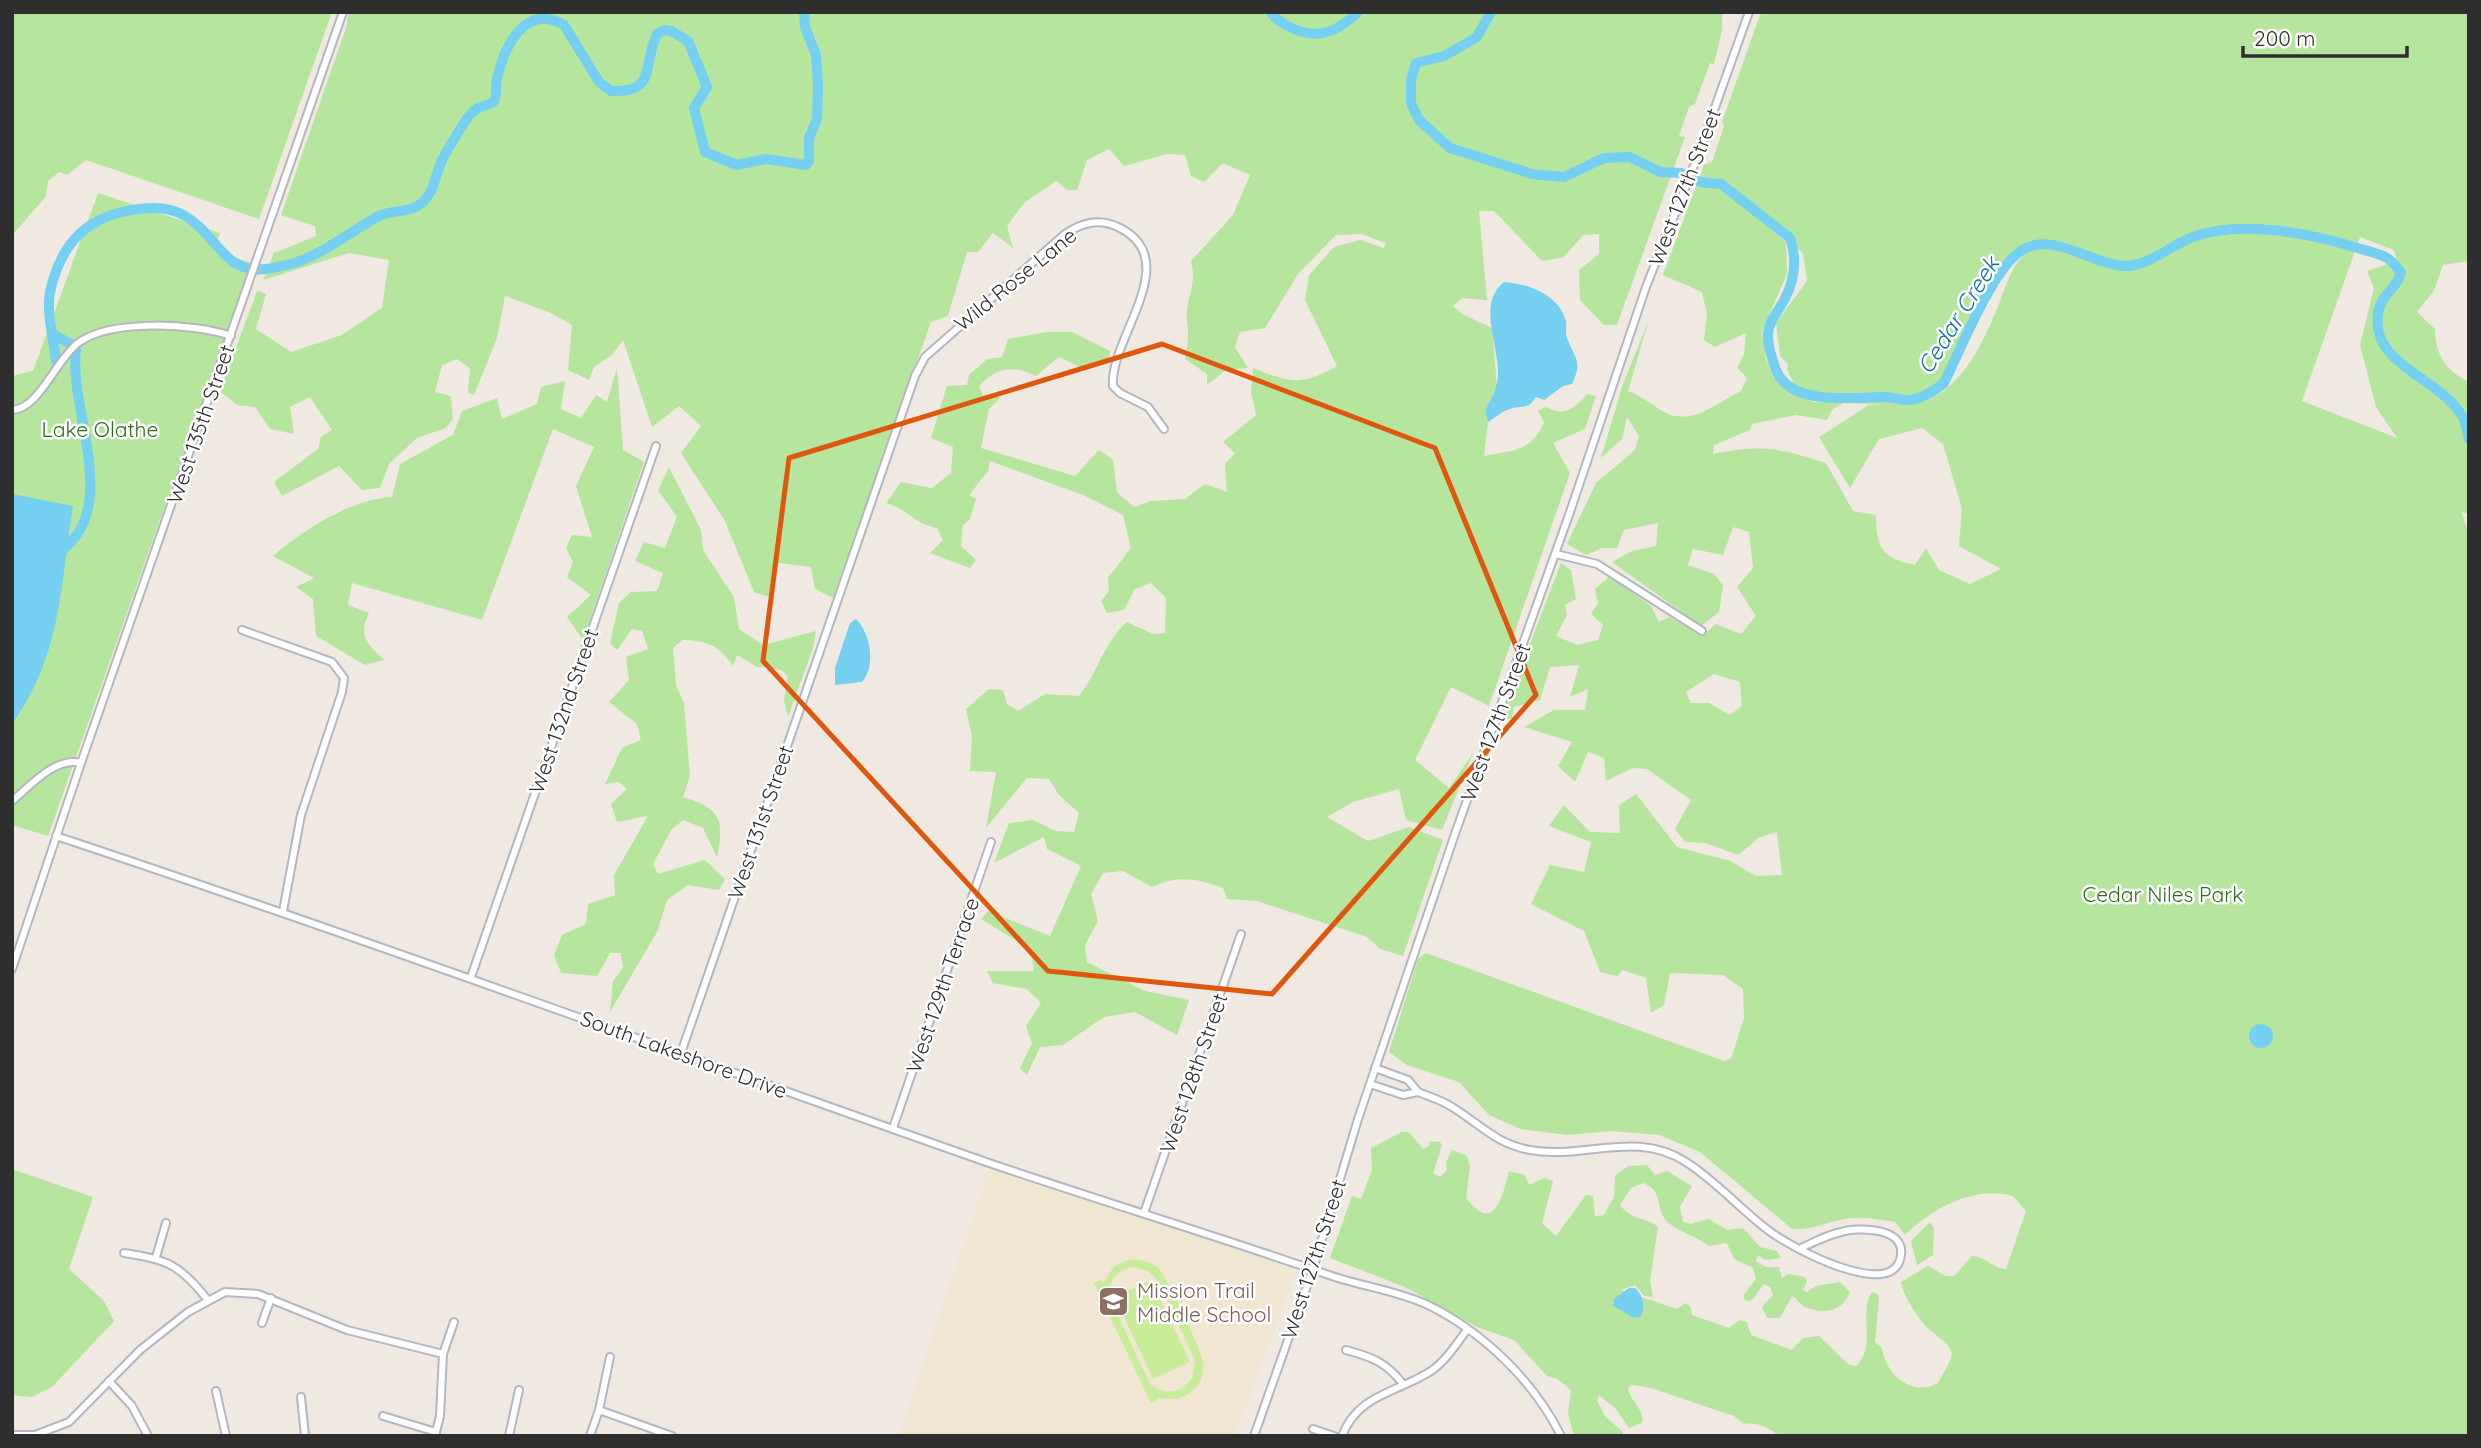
<svg xmlns="http://www.w3.org/2000/svg" width="2481" height="1448" font-family="Quicksand,sans-serif">
	<style>
		.education { fill: #f0e6d1 }
		.green { fill: #b6e59e; fill-rule: evenodd }
		.pitch { fill: #c9ec9a; fill-rule: evenodd }
		.water { fill: #75cff0 }
		.lines { fill: none; stroke-linecap: round; stroke-linejoin: round }
		.river { stroke: #75cff0; stroke-width: 10 }
		.minor-casing { stroke: #b4b7c1; stroke-width: 10 }
		.minor { stroke: #fff; stroke-width: 6 }
		.marked { fill: none; stroke: #df570e; stroke-width: 5; stroke-linejoin: round }
		.labels { text-anchor: middle; dominant-baseline: central; stroke-width: 5; stroke-linejoin: round; paint-order: stroke }
		.street-label { font-size: 21px; fill: #2e2e2e; stroke: #fff }
		.park-label { font-size: 21px; fill: #2c6e1b; stroke: #fff }
		.education-label { font-size: 21px; fill: #785e54; stroke: #fff; text-anchor: start }
		.water-label { font-size: 23px; font-style: italic; fill: #0d6fa3; stroke: #fff }
	</style>
	<rect width="100%" height="100%" fill="#efe9e1"/>
	<polygon class="education" points="990,1168 1254,1254 1296,1272 1235,1436 899,1436"/>
	<g class="green">
		<polygon points="12,12 332,12 259,219 86,160 67,175 59,172 48,181 46,196 12,236"/>
		<path d="M348,12h1374v19l-8,33 -4,-1 -15,41 -6,3 -10,29 6,1 -68,188h-13l-24,-25 -1,-30 20,-16v-20l-16,1 -19,22 -22,4 -48,-50h-15l8,89 -25,-2 -9,8 9,8 30,14 5,58 -12,26 3,10 -4,34c28,-6 47,-3 60,-34l-6,-11 8,-4c17,10 29,2 41,-13l9,2 -11,33 -32,14 17,30 -81,233 -38,-19 -36,73 34,28 24,-35 -31,77 -36,-10 -7,-31 -46,13 -26,15 41,24 41,-14 34,13 -40,116 -23,-7 -13,-12 -110,-36 -30,-2 -4,-11c-26,-10 -46,-13 -71,-1l-29,-16 -20,2 -12,21 7,27 -13,24 2,17 58,29 44,9 -12,35 -42,-23 -31,5 -41,28 -23,2 -13,28 -7,-7 12,-25 -6,-17 15,-23 -14,-14 -34,-6 -6,-12h47l-4,-22 -49,-30 7,-8 62,25 31,-70 -34,-17 -3,-12 -50,26 15,-40 24,-3 23,11 18,1 5,-19 -20,-18 -10,-16 -22,-1 -41,50 10,-56 -26,-1 2,-35 -6,-27 23,-20 14,1 4,14 11,7 27,-17 34,2c19,-24 25,-54 48,-74l26,12 12,-1 1,-35 -15,-15 -16,6 -11,21 -17,3 -6,-12 8,-10 -1,-13 23,-30 -8,-33 -40,-20 -93,-34 -2,10 -19,24 7,4 -6,20 -7,6 -2,21 15,14 -6,8 -40,-15 13,-13 -6,-12c-24,-5 -29,-19 -51,-25l15,-21 31,6 19,-15 2,-26 -22,-9 16,-52 20,-1 2,-10 18,-16 15,-2 6,-18 39,-7h25l38,19 -1,11 -23,8 -27,-13 -23,19c-23,-11 -39,-9 -57,10l5,11 13,-4 3,5 -11,11 -8,39 94,28 24,-26 14,10 4,32 17,15 17,-6 34,-2 20,-15 22,8 -2,-28 10,-11 -12,-11 33,-27 -5,-23 2,-24c37,15 49,18 84,-2l-32,-66 4,-25 25,-28 26,-7 24,8 2,-5 -25,-9 -25,1 -38,39 -33,54 -25,4 -5,15 13,21 -22,2 -19,15v-11l-22,-15c3,-14 4,-24 2,-38 -3,-20 11,-34 4,-60l42,-46 17,-40 -27,-12 -19,19 -13,-6 -6,-21 -18,-1 -43,12 -15,-17 -22,11 -10,30h-10l-11,-9 -32,22 -17,23 6,22 -20,-15 -15,19h-11l-19,64 -17,6 -98,276 -18,-9 -4,-22 -32,-4 -6,16v19l-19,-6 -29,-71 -44,-68 20,-27 -22,-20 -27,21 -29,-87 -11,15 -18,12 -5,13 -21,-10 4,-45 -21,-12 -46,-17 -8,42 -23,57 -6,-2 2,-25 -13,-9 -15,6 -7,27 16,4 2,23 -7,9 -29,10 -28,26 -9,24 -18,2 -23,-24 -57,30 -8,-14 44,-33 3,-12 11,-7 -22,-33 -20,10 4,27 -24,-5 -15,-22 -18,-2 -17,-14 37,-100 9,3 -10,35 35,23 51,-17 40,-27 7,-48 -40,-7 -86,27 11,-27 42,-17 -1,-10 -34,-11 66,-190z"/>
		<path d="M1761,12h708v249l-26,4 -9,26 -17,21 18,17c0,24 10,42 34,53v133l-8,-4 8,23v902h-690c-10,-9 -23,-14 -35,-12l-10,-8 -83,-28 -18,-3 -5,3c2,14 18,22 14,35l-13,5 -13,-19 -17,-14 -2,6 8,15 18,16v4h-49l-6,-22 3,-24 -14,-11 -10,-3 -33,-36 -37,-13 -72,-40 -75,-29 22,-62 9,3 11,-29 -1,-22 31,-16h7l14,17 6,-3 1,-5 10,1 2,3 -9,28 7,4 7,-7 -1,-8 6,-12 15,6 3,11 -4,31c30,39 37,-6 43,-27l16,4 4,10 15,-7 9,3 -11,42 14,13 30,-41 7,1 2,20 9,-1 10,-18 1,-21 13,-10 19,-1 8,10 12,-4 25,15 -12,21 3,15 8,2 18,-5 18,11 16,-2 17,19 17,4 4,7 -16,2 -7,-5 -2,6 10,6h13l3,11 6,-4 17,3 2,5 -4,8 4,2 9,-6 24,-4 10,10c-8,20 -26,23 -45,15 -6,-3 -7,-8 -13,-11l-12,22h-13l-5,-11 11,-12 -3,-8 -6,-3 -12,16 -6,1 -3,-5 13,-17 -3,-11 -19,-9 -7,-16 -18,3c-12,-10 -35,-15 -44,-27 -10,-14 -2,-29 -22,-36l-12,5 -11,17c10,15 27,12 38,22l-8,54 3,16 -9,-1 -9,-11 -14,5 56,19 8,-6 5,3 2,9 37,13 11,-8 7,2 4,13 41,15 11,-12 16,-2 30,29 7,1c21,-18 2,-54 16,-74l6,2 1,6 -4,42 7,6c3,25 29,50 56,35 19,-34 20,-30 -9,-54 -9,-7 -27,-35 -28,-47l27,-16 18,10h8l18,-20c13,0 20,12 34,13l20,-58 -13,-15c-39,-11 -80,12 -108,39l-10,-13c-19,-3 -37,-7 -55,-2 -18,4 -29,10 -48,9l-92,-77 -41,-17 -48,-4 -44,4 -47,-6 -31,-14 -30,-33 -52,-17 -18,-13 29,-93 8,-6 298,108 7,-2 13,-41 -1,-29 -20,-14 -53,-2 -6,32 -13,8 -5,-35 -23,-8 -6,6 -17,-4 -16,-41 -53,-27 19,-39 34,7 7,-30 -42,-16 15,-21 26,27 30,1 -1,-28 17,-11 41,53 53,14 26,15 26,-1 -5,-43 -17,5 -22,18 -32,-12 -21,-1 -10,-13 16,-29 -44,-31 -14,-1 -27,13 -2,-23 -16,-6 -13,30 -17,-16 14,-24 -48,-15 30,-17h31l3,-21 -18,8 9,-32 -29,2 -10,33 -26,7 -2,12h-11l60,-156 10,7 5,29 -11,6 2,10 -11,21 21,9 21,-5 5,-15 -12,-11 7,-11 -3,-14 15,-13 41,30 8,16 10,-5 34,18 13,-11 25,10 15,-18 -19,-29 16,-19 -4,-36 -16,-5 -10,28 -30,-6 -5,16 26,9 9,11 -4,27 -18,14 -89,-64 20,-11 24,-5 2,-23 -34,7 -7,18h-15l-16,7 -19,-11 29,-61 39,-33 4,-14 -12,-19 -5,22 -21,19 21,-71 27,-68 -21,72c18,6 30,20 43,24 26,8 48,-14 70,-24l6,-13 -10,-10 7,-13 2,-22 -31,14 -11,-7 3,-26 -5,-22 -39,-17 41,-110 8,-3 12,-36 -2,-4zM1751,208l52,45 4,28 -31,42 4,33 8,8 -1,5 9,20 36,13h-18l-18,-7 -22,-17 -8,-19 -4,-28 25,-57 -1,-32 -35,-29zM2360,237l34,13 3,11 -30,10 7,17 -14,57 16,62 21,31 -95,-37zM2026,253c-13,10 -20,33 -26,48 -16,41 -43,103 -95,103l13,-11h6c7,-6 16,-12 21,-18 26,-34 35,-108 81,-122zM1843,403l40,1 -14,1 -50,32 31,51 29,-49 43,-11 21,16 19,65 -3,37 42,23 -31,15 -31,-14 -13,-22 -11,17c-33,-7 -39,-17 -39,-50l-23,-4 -27,-48c-47,-15 -64,-19 -113,-9l1,-9 36,-15 2,-6 44,-9 31,5 6,-11zM1714,674l26,8 2,24 -12,9 -21,-12h-18l-5,-11z"/>
		<polygon points="98,193 220,233 214,250 251,263 48,836 12,825 12,376 33,371"/>
		<path d="M617,368l6,82 21,12 -61,178 -16,-23 24,-22 -24,-18 6,-15 -7,-14 6,-13 20,2 -16,-51 18,-39 -41,-18 -71,191 -130,-37 -4,22 21,8c-12,22 -1,32 15,47l-19,5 -49,-29 -3,-37 -17,-12 18,-9 -41,-22c32,-27 76,-56 119,-59l8,-33 53,-29 9,-24 35,-13 5,21 35,-15 4,-17 24,-6 -4,28 20,9 15,-23 11,7z"/>
		<path d="M669,467l32,63 2,20 31,47 5,32 24,16 53,-14 -3,17 -25,69 -4,-17 4,-23 -6,-7 -25,-3 -20,-12 -4,11c-12,-20 -28,-26 -51,-26l-9,8 3,37 8,18 6,73 -7,21c37,11 42,22 34,60l-14,-29 -20,-8 -12,10 -18,34 5,10 47,-14 20,19 -6,11 -31,-5 -21,15 -10,32 -47,80 3,-31 10,-13 -2,-15h-11l-13,23 -36,-3 -7,-18 8,-20 24,-11 2,-20 27,-9 -1,-20 34,-59 -31,6 -6,-18 16,-15 -8,-7 -14,2 17,-36 19,-8 -4,-16 -28,-22 20,-22 -3,-23 22,-8 -6,-18 -10,-2 -15,21 -7,-7 9,-40 12,-11 26,-1 6,-18 -28,-12 9,-19 21,6 12,-31 -19,-27z"/>
		<polygon points="12,1169 93,1197 69,1269 104,1301 114,1321 52,1387 32,1397 12,1395"/>
		<polygon points="1930,1222 1934,1228 1933,1255 1917,1265 1911,1241"/>
	</g>
	<g class="pitch">
		<path d="M1128,1260c11,-1 22,1 30,8 9,8 43,81 45,94 4,27 -23,43 -46,35v3l-6,3 -57,-120 7,-3 2,4 11,-18zM1133,1267l15,4 10,10 37,79 -3,18c-10,15 -28,18 -42,6l-40,-85c-3,-17 6,-29 23,-32z"/>
		<polygon points="1151,1280 1190,1362 1153,1379 1115,1297"/>
	</g>
	<g class="water">
		<path d="M1504,282c25,2 54,12 62,39 1,6 -1,12 1,17 8,21 16,23 5,46l-9,2 -19,14 -8,-3c-8,13 -14,8 -26,12 -8,2 -15,9 -22,13l-3,-10c3,-10 9,-16 11,-25 10,-31 -23,-81 8,-105z"/>
		<path d="M12,494l61,12c-13,80 -11,149 -61,218z"/>
		<path d="M856,619c15,15 20,47 6,63l-27,3v-17l15,-45z"/>
		<circle cx="2261" cy="1036" r="12"/>
		<path d="M1629,1288h6c8,6 11,21 5,29l-6,1 -21,-12 1,-7z"/>
	</g>
	<g class="lines">
		<g class="river">
			<path d="M1271,12c4,7 10,10 17,14 27,15 49,7 70,-14"/>
			<path d="M1491,12l-14,25 -33,19 -28,7 -5,17v23l8,17 31,28 82,26 32,3 40,-19 26,-1 30,15 21,1 19,9 21,2 69,54c8,22 4,46 -8,66 -6,10 -13,18 -14,29 -1,12 4,26 8,37 15,37 77,27 108,27 9,0 19,4 27,3 13,-2 23,-9 33,-17 17,-34 48,-114 78,-133 31,-19 71,15 103,16 24,0 46,-21 68,-29 48,-18 121,-3 168,12 9,3 23,5 30,12 4,3 7,8 10,12 -5,17 -21,22 -23,41 -8,52 65,64 85,104 3,6 4,14 6,21"/>
			<polyline points="54,335 73,345"/>
			<path d="M56,361c-2,-20 -10,-49 -6,-69 11,-50 38,-77 89,-83 15,-2 33,-1 46,7 32,18 38,58 80,53 50,-5 73,-31 114,-53 14,-7 32,-2 45,-15 11,-12 10,-23 17,-38 4,-11 12,-22 18,-32 4,-7 10,-16 16,-21 6,-5 13,-3 19,-9 4,-8 1,-14 3,-22 7,-32 28,-77 67,-54l35,57 12,9c47,2 31,-26 46,-57l7,-4 7,1 17,10 19,46 -13,21 11,44 32,13 29,-6 40,6 3,-4v-23l8,-19 1,-34 -2,-30 -11,-28 -1,-15"/>
			<path d="M57,554c67,-44 11,-143 19,-204"/>
		</g>
		<defs>
			<g id="minor">
				<path d="M12,410c27,-1 43,-49 66,-67 32,-24 117,-20 153,-7"/>
				<polyline points="1556,554 1597,564 1702,631"/>
				<polyline points="242,630 332,662 344,678 342,692 301,815 283,911"/>
				<path d="M12,801c18,-15 44,-45 69,-38"/>
				<path d="M56,836c313,104 622,218 933,327 112,38 225,72 337,111 33,12 70,16 102,31 55,27 106,76 133,131"/>
				<polyline points="12,969 81,763 343,12"/>
				<polyline points="471,977 656,446"/>
				<path d="M681,1053l234,-677 10,-19 140,-123c18,-12 35,-16 55,-6 65,33 -11,111 -7,158l7,7 28,14 16,22"/>
				<polyline points="1370,1084 1403,1095 1418,1092 1408,1080 1375,1068"/>
				<path d="M1418,1092c12,5 24,8 34,15 28,17 44,37 78,43 54,10 106,-21 156,12 30,19 54,47 82,68 20,16 127,74 133,25 4,-28 -43,-28 -60,-23 -14,3 -27,10 -40,16"/>
				<polyline points="893,1128 991,842"/>
				<polyline points="1144,1213 1241,934"/>
				<path d="M124,1253c43,6 56,12 83,46"/>
				<polyline points="156,1257 166,1223"/>
				<polyline points="262,1323 271,1298"/>
				<path d="M1346,1350c26,7 40,12 57,34"/>
				<polyline points="109,1381 132,1406 148,1436"/>
				<polyline points="216,1391 226,1436"/>
				<polyline points="301,1397 305,1436"/>
				<polyline points="599,1410 672,1436"/>
				<polyline points="383,1416 436,1432"/>
				<polyline points="1313,1429 1334,1436"/>
				<polyline points="12,1435 35,1435 69,1422 140,1350 188,1312 225,1292 258,1294 347,1330 443,1354"/>
				<polyline points="435,1436 440,1416 443,1354 454,1322"/>
				<polyline points="509,1436 519,1390"/>
				<polyline points="590,1436 599,1410 610,1357"/>
				<polyline points="1254,1436 1313,1269 1358,1119 1456,831 1570,512 1646,287 1697,158 1749,12"/>
				<path d="M1342,1436c16,-42 55,-43 89,-65 15,-10 25,-27 36,-41"/>
			</g>
		</defs>
		<use href="#minor" class="minor-casing"/>
		<use href="#minor" class="minor"/>
	</g>
	<path class="marked" d="M1162,344l273,104 101,247 -264,299 -224,-23 -285,-310 26,-203z"/>
	<defs>
		<symbol id="school-square" viewBox="-11 -11 22 22"><rect x="-9" y="-9" width="18" height="18" rx="4" fill="#8d6e63" stroke="#fff"/><path d="M0-5L7-2L0 1L-7-2ZM-4 1L0 2.5L4 1V4Q0 6-4 4Z" fill="#fff"/></symbol>
	</defs>
	<g fill-rule="evenodd">
		<use href="#school-square" x="1096" y="1284" width="35" height="35"/>
	</g>
	<g class="labels">
		<g class="street-label">
			<text transform="translate(1684 187) rotate(-69)">West 127th Street</text>
			<text transform="translate(1015 279) rotate(-39)">Wild Rose Lane</text>
			<text transform="translate(200 424) rotate(-71)">West 135th Street</text>
			<text transform="translate(563 711) rotate(-71)">West 132nd Street</text>
			<text transform="translate(1495 722) rotate(-70)">West 127th Street</text>
			<text transform="translate(760 822) rotate(-71)">West 131st Street</text>
			<text transform="translate(942 985) rotate(-71)">West 129th Terrace</text>
			<text transform="translate(684 1054) rotate(20)">South Lakeshore Drive</text>
			<text transform="translate(1193 1073) rotate(-71)">West 128th Street</text>
			<text transform="translate(1313 1259) rotate(-72)">West 127th Street</text>
		</g>
		<g class="park-label">
			<text x="100" y="429">Lake Olathe</text>
			<text x="2163" y="894">Cedar Niles Park</text>
		</g>
		<g class="education-label">
			<text x="1137" y="1290">Mission Trail<tspan x="1137" dy="24">Middle School</tspan></text>
		</g>
		<g class="water-label">
			<text transform="translate(1958 315) rotate(-58)">Cedar Creek</text>
		</g>
	</g>
	<rect width="2481" height="1448" fill="none" stroke="#2e2e2e" stroke-width="28"/>
	<path d="M2243 46v10h164v-10" fill="none" stroke="#2e2e2e" stroke-width="3.5"/>
	<text x="2254" y="46" font-size="21" fill="#2e2e2e" stroke="#ffffff" stroke-width="5" paint-order="stroke">200 m</text>
</svg>
